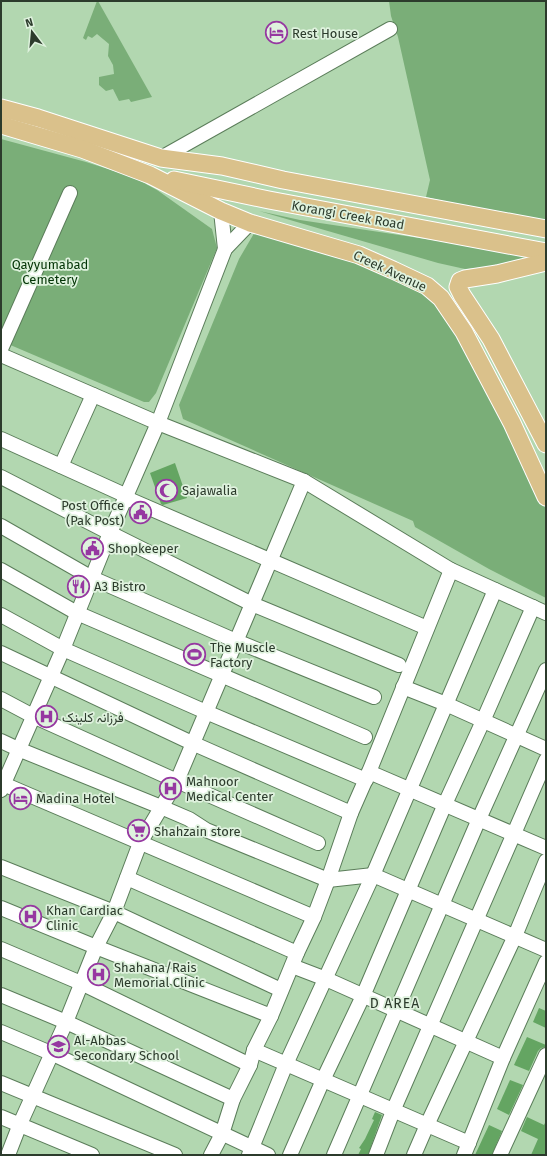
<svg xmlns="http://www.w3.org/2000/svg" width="547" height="1156" font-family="'Fira Sans',Vazirmatn,sans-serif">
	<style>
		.green { fill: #7aae78 }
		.building { fill: #64a562 }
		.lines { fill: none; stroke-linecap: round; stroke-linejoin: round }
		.minor-casing { stroke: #5b7d5a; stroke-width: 16 }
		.major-casing { stroke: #fff; stroke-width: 19 }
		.minor { stroke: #fff; stroke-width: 14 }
		.major { stroke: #dac18b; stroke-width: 17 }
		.labels { text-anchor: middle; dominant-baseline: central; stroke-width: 3.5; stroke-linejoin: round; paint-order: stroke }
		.poi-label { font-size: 13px; fill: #2c3b2c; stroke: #dff2de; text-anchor: start }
		.street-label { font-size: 13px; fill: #2c3b2c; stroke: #dff2de }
		.park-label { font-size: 13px; fill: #033406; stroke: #dff2de }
		.neighbourhood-label { font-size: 14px; letter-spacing: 1px; fill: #2c3b2c; stroke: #dff2de }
	</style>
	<rect width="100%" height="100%" fill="#b2d7b0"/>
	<g class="green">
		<polygon points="97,1 98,1 152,97 131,102 129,99 119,101 113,89 106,91 99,85 99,77 114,74 113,65 108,56 109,44 97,34 92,38 88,36 86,40 83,38"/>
		<polygon points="389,1 546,1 546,225 426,197 430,180 398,37 391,16"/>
		<polygon points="1,139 86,162 133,177 157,190 212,229 217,248 156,393 149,402 144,402 1,341"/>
		<polygon points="259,211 300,220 532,255 510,265 465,269 438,263"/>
		<polygon points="256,230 373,269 406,282 433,300 470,354 546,508 546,598 489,569 415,527 413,521 183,419 179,405 239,259"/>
	</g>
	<g class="building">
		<polygon points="175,463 187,498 163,505 161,504 150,473"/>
		<polygon points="539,1008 546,1011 546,1028 533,1022"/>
		<polygon points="527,1037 546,1045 546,1047 541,1048 538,1051 529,1071 514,1065"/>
		<polygon points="510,1080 523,1085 509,1115 497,1109"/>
		<polygon points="375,1112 382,1115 368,1155 358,1155 361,1149 359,1148 365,1139 374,1120 372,1119"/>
		<polygon points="527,1117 544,1125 546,1121 546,1155 531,1155 538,1139 521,1131"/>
		<polygon points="489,1125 502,1131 492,1155 475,1155"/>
	</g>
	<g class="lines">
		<defs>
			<g id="minor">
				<polyline points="161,158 390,29"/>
				<polyline points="221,211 225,249"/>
				<polyline points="1,349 70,193"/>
				<polyline points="1,355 158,423 304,481 451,570 546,613"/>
				<polyline points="1,439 127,496"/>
				<polyline points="61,466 93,395"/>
				<polyline points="1,477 110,533 252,604 399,665"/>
				<polyline points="126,498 427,628"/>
				<polyline points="1,526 92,578 236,641 374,697"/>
				<polyline points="1,570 77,613 365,737"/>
				<polyline points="1,615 63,649 206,712 366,780"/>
				<polyline points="1,653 192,743 351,813"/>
				<polyline points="403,687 446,704 546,749"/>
				<polyline points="1,699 33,716 177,781 318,843"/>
				<polyline points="1,741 18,749 161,807 189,819 206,830 328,880 373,875 546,950"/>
				<polyline points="369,772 546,848"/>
				<polyline points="1,783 314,917"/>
				<polyline points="1,790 63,649 110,533 158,423 225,249 250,223"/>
				<polyline points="1,867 114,912 281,990"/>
				<polyline points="127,878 297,953"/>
				<polyline points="1,908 96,947 271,1016"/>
				<polyline points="1,949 81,983 250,1065"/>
				<polyline points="292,966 326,979 503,1058"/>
				<polyline points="1,995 66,1022 233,1099"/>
				<polyline points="1,1032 53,1054 268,1155"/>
				<polyline points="254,1050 469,1143"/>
				<polyline points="1,1083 175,1155"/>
				<polyline points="1,1117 92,1155"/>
				<polyline points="8,1155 20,1124 66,1022 96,947 114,912 140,843 177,781 304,481"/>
				<polyline points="211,1155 222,1134 233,1099 250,1065 254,1050 271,1016 297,953 314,917 328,880 351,813 369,772 451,570"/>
				<polyline points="249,1155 286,1064 373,875 495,590"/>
				<polyline points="290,1155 323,1080 363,996 445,804 483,721 533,607"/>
				<polyline points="334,1155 479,819 546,670"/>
				<polyline points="376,1155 393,1111 546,760"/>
				<polyline points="414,1155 427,1125 515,936 546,861"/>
				<polyline points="464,1155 503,1058 546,962"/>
				<polyline points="500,1155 546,1055"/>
			</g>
			<g id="major">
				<polyline points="1,108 38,118 161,158 222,166 283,180 546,229"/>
				<polyline points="1,125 82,149 150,175 221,211 250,223 359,255 393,270 427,286 441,298 464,332 512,423 546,497"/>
				<polyline points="174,180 269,200 546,252"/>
				<polyline points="546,262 497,274 465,279 460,281 458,287 462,295 491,339 546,444"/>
			</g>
		</defs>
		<use href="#minor" class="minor-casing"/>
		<use href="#major" class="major-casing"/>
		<use href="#minor" class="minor"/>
		<use href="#major" class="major"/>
	</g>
	<defs>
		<symbol id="hotel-ring" viewBox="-11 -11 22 22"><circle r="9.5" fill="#dff2de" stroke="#9638a1" stroke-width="1.5"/><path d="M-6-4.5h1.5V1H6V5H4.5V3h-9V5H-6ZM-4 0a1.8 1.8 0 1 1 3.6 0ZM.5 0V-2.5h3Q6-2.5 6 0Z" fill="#9638a1"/></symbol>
		<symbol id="mosque-ring" viewBox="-11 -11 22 22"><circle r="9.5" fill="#dff2de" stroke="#9638a1" stroke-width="1.5"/><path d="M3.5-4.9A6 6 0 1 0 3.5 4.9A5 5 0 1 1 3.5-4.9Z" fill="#9638a1"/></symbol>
		<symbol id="civic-ring" viewBox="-11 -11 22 22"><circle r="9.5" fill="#dff2de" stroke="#9638a1" stroke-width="1.5"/><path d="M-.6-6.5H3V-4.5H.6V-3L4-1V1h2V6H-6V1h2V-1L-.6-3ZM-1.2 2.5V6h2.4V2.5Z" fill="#9638a1"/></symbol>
		<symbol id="restaurant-ring" viewBox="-11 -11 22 22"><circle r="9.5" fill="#dff2de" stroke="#9638a1" stroke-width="1.5"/><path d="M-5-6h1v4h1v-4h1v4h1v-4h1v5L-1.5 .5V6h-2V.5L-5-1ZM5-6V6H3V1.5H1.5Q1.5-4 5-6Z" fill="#9638a1"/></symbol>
		<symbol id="stadium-ring" viewBox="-11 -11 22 22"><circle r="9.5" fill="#dff2de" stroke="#9638a1" stroke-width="1.5"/><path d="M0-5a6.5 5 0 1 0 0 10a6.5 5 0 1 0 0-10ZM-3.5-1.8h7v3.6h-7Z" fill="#9638a1"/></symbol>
		<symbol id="hospital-ring" viewBox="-11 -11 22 22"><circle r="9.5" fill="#dff2de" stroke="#9638a1" stroke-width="1.5"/><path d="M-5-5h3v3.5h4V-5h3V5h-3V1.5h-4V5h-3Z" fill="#9638a1"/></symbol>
		<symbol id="supermarket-ring" viewBox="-11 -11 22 22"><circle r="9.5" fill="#dff2de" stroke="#9638a1" stroke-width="1.5"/><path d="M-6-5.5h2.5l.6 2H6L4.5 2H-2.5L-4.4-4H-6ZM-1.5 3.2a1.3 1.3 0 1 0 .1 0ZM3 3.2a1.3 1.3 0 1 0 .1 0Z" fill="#9638a1"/></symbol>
		<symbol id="school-ring" viewBox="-11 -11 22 22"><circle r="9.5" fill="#dff2de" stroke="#9638a1" stroke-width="1.5"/><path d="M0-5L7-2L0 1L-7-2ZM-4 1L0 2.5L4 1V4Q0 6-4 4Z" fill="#9638a1"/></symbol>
	</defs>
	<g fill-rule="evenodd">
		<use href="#hotel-ring" x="264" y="20" width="25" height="25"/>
		<use href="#mosque-ring" x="154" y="478" width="25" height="25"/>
		<use href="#civic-ring" x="128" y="500" width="25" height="25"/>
		<use href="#civic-ring" x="80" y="536" width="25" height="25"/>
		<use href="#restaurant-ring" x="66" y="574" width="25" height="25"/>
		<use href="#stadium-ring" x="182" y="642" width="25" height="25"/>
		<use href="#hospital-ring" x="34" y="704" width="25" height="25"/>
		<use href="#hospital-ring" x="158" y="776" width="25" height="25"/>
		<use href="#hotel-ring" x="8" y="786" width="25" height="25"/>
		<use href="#supermarket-ring" x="126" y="818" width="25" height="25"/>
		<use href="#hospital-ring" x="18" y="904" width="25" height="25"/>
		<use href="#hospital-ring" x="86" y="962" width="25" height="25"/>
		<use href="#school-ring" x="46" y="1034" width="25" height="25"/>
	</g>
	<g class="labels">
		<g class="poi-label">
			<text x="292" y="33">Rest House</text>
			<text x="182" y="490">Sajawalia</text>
			<text x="124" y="505" text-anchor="end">Post Office<tspan x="124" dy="15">(Pak Post)</tspan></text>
			<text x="108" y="548">Shopkeeper</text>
			<text x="94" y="586">A3 Bistro</text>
			<text x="210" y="647">The Muscle<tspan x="210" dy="15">Factory</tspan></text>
			<text x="62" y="717">فرزانہ کلینک</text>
			<text x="186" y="781">Mahnoor<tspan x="186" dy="15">Medical Center</tspan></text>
			<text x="36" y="798">Madina Hotel</text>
			<text x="154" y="831">Shahzain store</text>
			<text x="46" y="910">Khan Cardiac<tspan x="46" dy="15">Clinic</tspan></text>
			<text x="114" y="967">Shahana/Rais<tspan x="114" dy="15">Memorial Clinic</tspan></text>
			<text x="74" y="1040">Al-Abbas<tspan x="74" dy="15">Secondary School</tspan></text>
		</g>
		<g class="street-label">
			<text transform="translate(348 215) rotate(10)">Korangi Creek Road</text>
			<text transform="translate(390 271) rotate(25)">Creek Avenue</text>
		</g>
		<g class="park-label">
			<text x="50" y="264">Qayyumabad<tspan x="50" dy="15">Cemetery</tspan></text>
		</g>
		<g class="neighbourhood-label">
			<text x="395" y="1003">D AREA</text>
		</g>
	</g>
	<rect width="547" height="1156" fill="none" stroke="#2c3b2c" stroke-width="4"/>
	<g transform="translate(32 32) rotate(344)" stroke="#dff2de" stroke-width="3" paint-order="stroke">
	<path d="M0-3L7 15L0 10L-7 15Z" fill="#2c3b2c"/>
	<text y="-6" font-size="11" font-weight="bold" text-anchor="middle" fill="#2c3b2c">N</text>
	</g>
</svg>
